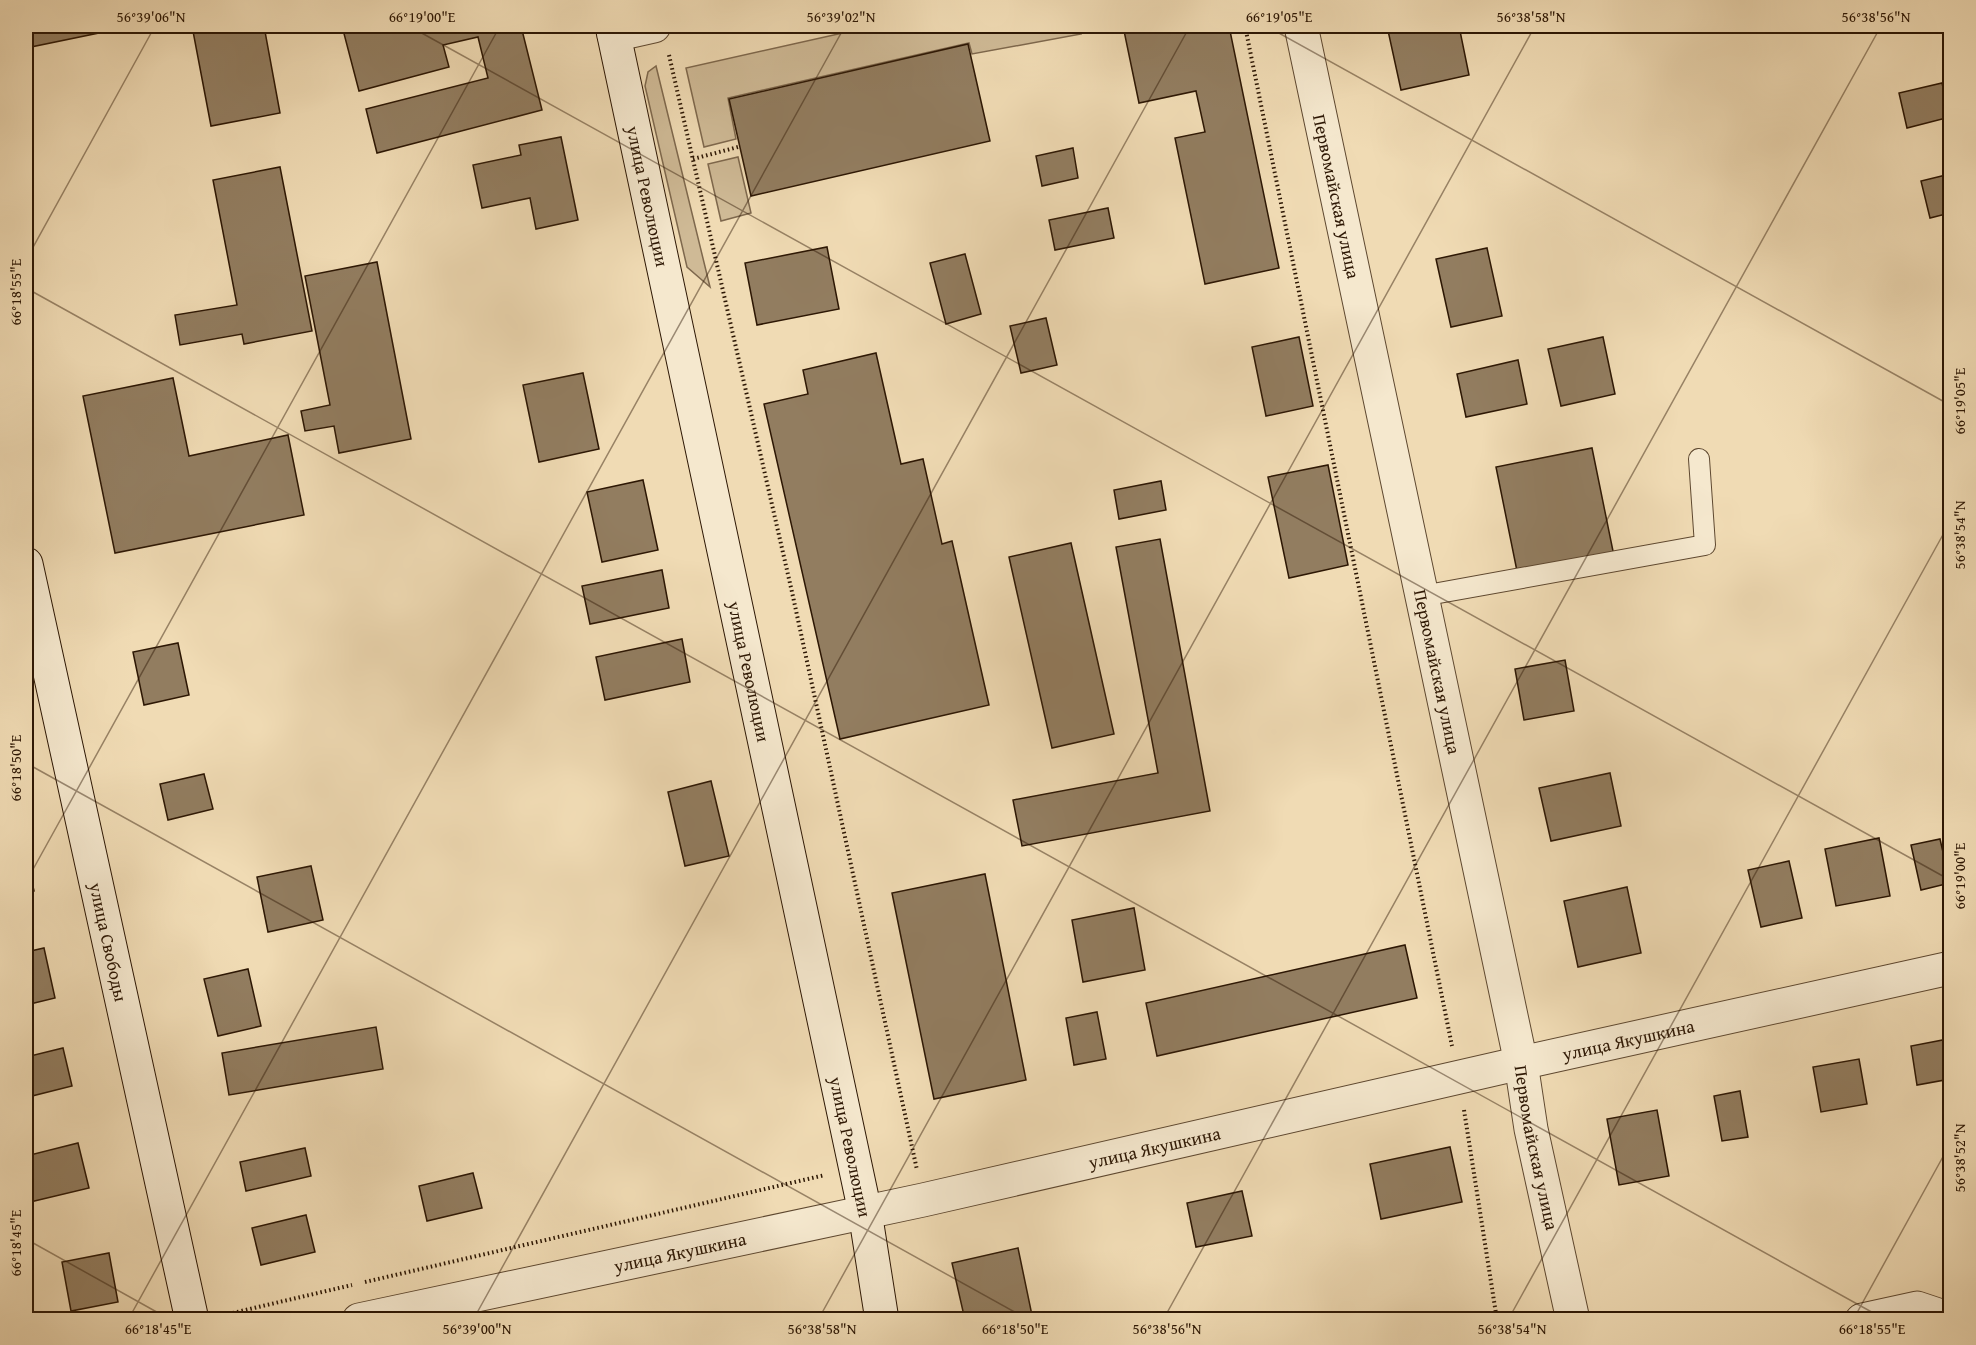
<svg xmlns="http://www.w3.org/2000/svg" width="1976" height="1345" font-family="'Gentium Book Plus',serif">
	<style>
		.green { fill: #cfba96; stroke: #7e684d; stroke-width: 1.5 }
		.building { fill: #927d60; stroke: #2d1704; stroke-width: 1.5 }
		.lines { fill: none; stroke-linecap: round; stroke-linejoin: round }
		.lane-casing { stroke: #5e4830; stroke-width: 22 }
		.street-casing { stroke: #5e4830; stroke-width: 35 }
		.secondary-casing { stroke: #2d1704; stroke-width: 35 }
		.path { stroke: #2d1704; stroke-width: 4; stroke-dasharray: 1.5 3; stroke-linecap: butt }
		.lane { stroke: #f5e8ce; stroke-width: 20 }
		.street { stroke: #f5e8ce; stroke-width: 33 }
		.secondary { stroke: #f5e8ce; stroke-width: 33 }
		.ticks { fill: none; stroke: #2d1704; stroke-width: 1.5; stroke-opacity: 0.45 }
		.labels { text-anchor: middle; dominant-baseline: central; stroke-width: 5; stroke-linejoin: round; paint-order: stroke }
		.street-label { font-size: 18px; fill: #2d1704; stroke: #f5e8ce }
		.neatline { fill: none; stroke: #2d1704; stroke-width: 2 }
		.ticks-label { font-size: 15px; text-anchor: middle; fill: #2d1704 }
	</style>
	<rect width="100%" height="100%" fill="#f0dbb4"/>
	<filter id="stains"><feTurbulence type="fractalNoise" baseFrequency=".00333" numOctaves="4"/><feColorMatrix values="0 0 0 0 .2 0 0 0 0 .09 0 0 0 0 .02 0 0 0 .5 -.17"/></filter>
	<radialGradient id="worn" r=".72"><stop offset=".6" stop-color="#630" stop-opacity="0"/><stop offset="1" stop-color="#630" stop-opacity=".3"/></radialGradient>
	<g class="green">
		<polygon points="874,26 1077,26 1081,34 972,54 969,43 728,98 736,139 704,147 686,68"/>
		<polygon points="656,66 710,287 687,267 645,86 648,72"/>
		<polygon points="738,157 751,213 721,221 708,164"/>
	</g>
	<g class="building">
		<polygon points="26,26 133,26 26,48"/>
		<polygon points="192,26 264,26 280,113 211,126"/>
		<polygon points="342,26 521,26 542,110 377,153 366,109 488,78 478,37 443,45 449,67 359,91"/>
		<polygon points="1123,26 1229,26 1279,268 1205,284 1175,138 1205,132 1196,91 1139,103"/>
		<polygon points="1387,26 1459,26 1469,75 1401,90"/>
		<polygon points="1872,26 1897,26 1873,31"/>
		<polygon points="968,44 990,141 751,196 729,99"/>
		<polygon points="1942,83 1950,117 1907,128 1899,93"/>
		<polygon points="561,137 578,220 536,229 530,198 482,208 473,165 521,155 519,145"/>
		<polygon points="1073,148 1078,178 1042,186 1036,156"/>
		<polygon points="280,167 312,331 244,344 242,334 180,345 175,315 237,305 213,180"/>
		<polygon points="1950,174 1950,213 1930,218 1921,181"/>
		<polygon points="1108,208 1114,238 1055,250 1049,220"/>
		<polygon points="827,247 839,309 757,325 745,263"/>
		<polygon points="1487,248 1502,316 1451,327 1436,259"/>
		<polygon points="965,254 981,314 946,324 930,263"/>
		<polygon points="377,262 411,439 339,453 334,426 305,431 301,411 330,405 305,276"/>
		<polygon points="1950,308 1950,341 1943,310"/>
		<polygon points="1046,318 1057,365 1021,373 1010,326"/>
		<polygon points="1299,337 1313,406 1266,416 1252,347"/>
		<polygon points="1603,337 1615,394 1561,406 1548,349"/>
		<polygon points="876,353 901,464 923,459 942,544 952,541 989,705 840,739 764,404 808,394 803,370"/>
		<polygon points="1518,360 1527,404 1466,417 1457,374"/>
		<polygon points="583,373 599,449 539,462 523,385"/>
		<polygon points="173,378 189,456 288,435 304,515 115,553 83,396"/>
		<polygon points="1592,448 1614,556 1518,576 1496,467"/>
		<polygon points="1328,465 1348,565 1289,578 1268,477"/>
		<polygon points="643,480 658,550 602,562 587,492"/>
		<polygon points="1161,481 1166,510 1119,519 1114,490"/>
		<polygon points="1160,539 1210,811 1022,846 1013,800 1158,773 1116,547"/>
		<polygon points="1071,543 1114,734 1052,748 1009,557"/>
		<polygon points="662,570 669,608 590,624 582,586"/>
		<polygon points="682,639 690,682 605,700 596,657"/>
		<polygon points="178,643 189,695 144,705 133,652"/>
		<polygon points="1565,660 1574,711 1524,720 1515,669"/>
		<polygon points="1610,773 1621,826 1551,841 1539,788"/>
		<polygon points="204,774 213,809 168,820 160,784"/>
		<polygon points="711,781 729,856 685,866 668,792"/>
		<polygon points="1879,838 1890,896 1836,906 1825,849"/>
		<polygon points="1940,839 1950,883 1921,890 1911,845"/>
		<polygon points="26,856 34,891 26,893"/>
		<polygon points="1789,861 1802,918 1761,927 1748,870"/>
		<polygon points="311,866 323,920 268,932 257,877"/>
		<polygon points="985,874 1026,1080 934,1099 892,893"/>
		<polygon points="1627,887 1641,953 1578,967 1564,901"/>
		<polygon points="1134,908 1145,970 1083,982 1072,920"/>
		<polygon points="1405,945 1417,998 1157,1056 1146,1003"/>
		<polygon points="44,948 55,998 26,1005 26,952"/>
		<polygon points="248,969 261,1026 218,1036 204,979"/>
		<polygon points="1097,1012 1106,1059 1074,1065 1066,1018"/>
		<polygon points="376,1027 383,1069 229,1095 222,1053"/>
		<polygon points="1948,1039 1950,1054 1950,1079 1917,1085 1911,1046"/>
		<polygon points="63,1048 72,1086 28,1097 26,1085 26,1057"/>
		<polygon points="1859,1059 1867,1104 1821,1112 1813,1067"/>
		<polygon points="1740,1091 1748,1137 1722,1141 1714,1096"/>
		<polygon points="1657,1110 1669,1176 1619,1185 1607,1119"/>
		<polygon points="78,1143 89,1188 26,1203 26,1156"/>
		<polygon points="1450,1147 1462,1202 1381,1219 1370,1164"/>
		<polygon points="305,1148 311,1176 246,1191 240,1162"/>
		<polygon points="473,1173 482,1208 427,1221 419,1186"/>
		<polygon points="1242,1191 1252,1236 1196,1247 1187,1203"/>
		<polygon points="306,1215 315,1252 261,1265 252,1228"/>
		<polygon points="1018,1248 1033,1320 965,1320 952,1263"/>
		<polygon points="109,1253 118,1302 71,1311 62,1262"/>
	</g>
	<g class="lines">
		<defs>
			<polyline id="lane" points="1422,596 1705,545 1699,459"/>
			<g id="street">
				<path id="s1" d="M1301,26l220,1037 10,66 42,191"/>
				<polyline points="614,35 654,26"/>
				<path id="s2" d="M359,1320l564,-120 598,-137 429,-95"/>
				<polyline points="1862,1320 1917,1308 1950,1319"/>
			</g>
			<g id="secondary">
				<path id="s3" d="M612,26l253,1186 17,108"/>
				<path id="s4" d="M26,564l166,756"/>
			</g>
		</defs>
		<use href="#lane" class="lane-casing"/>
		<use href="#street" class="street-casing"/>
		<use href="#secondary" class="secondary-casing"/>
		<g class="path">
			<polyline points="1245,26 1452,1046"/>
			<polyline points="669,55 792,592 917,1170"/>
			<polyline points="693,159 738,147"/>
			<polyline points="1464,1110 1497,1320"/>
			<polyline points="365,1282 825,1175"/>
			<polyline points="224,1315 352,1285"/>
		</g>
		<use href="#lane" class="lane"/>
		<use href="#street" class="street"/>
		<use href="#secondary" class="secondary"/>
	</g>
	<path class="ticks" d="M409,26l1541,854M1266,26l684,379M26,260l129,-234M26,288l1860,1032M26,763l1003,557M26,882l474,-856M26,1239l145,81M128,1320l717,-1294M473,1320l717,-1294M818,1320l717,-1294M1163,1320l718,-1294M1508,1320l442,-798M1853,1320l97,-176"/>
	<g class="labels">
		<g class="street-label">
			<text stroke="none"><textPath href="#s3" startOffset="174">улица Революции</textPath></text>
			<text stroke="none"><textPath href="#s1" startOffset="174">Первомайская улица</textPath></text>
			<text stroke="none"><textPath href="#s3" startOffset="660">улица Революции</textPath></text>
			<text stroke="none"><textPath href="#s1" startOffset="660">Первомайская улица</textPath></text>
			<text stroke="none"><textPath href="#s4" startOffset="387">улица Свободы</textPath></text>
			<text stroke="none"><textPath href="#s2" startOffset="1300">улица Якушкина</textPath></text>
			<text stroke="none"><textPath href="#s3" startOffset="1146">улица Революции</textPath></text>
			<text stroke="none"><textPath href="#s2" startOffset="814">улица Якушкина</textPath></text>
			<text stroke="none"><textPath href="#s1" startOffset="1146">Первомайская улица</textPath></text>
			<text stroke="none"><textPath href="#s2" startOffset="328">улица Якушкина</textPath></text>
		</g>
	</g>
	<rect width="1976" height="1345" fill="none" stroke="#f0dbb4" stroke-width="66"/>
	<rect x="33" y="33" width="1910" height="1279" class="neatline"/>
	<g class="ticks-label">
		<text x="151" y="22">56°39'06"N</text>
		<text x="422" y="22">66°19'00"E</text>
		<text x="841" y="22">56°39'02"N</text>
		<text x="1279" y="22">66°19'05"E</text>
		<text x="1531" y="22">56°38'58"N</text>
		<text x="1876" y="22">56°38'56"N</text>
		<text transform="translate(16 292) rotate(-90)" y="5">66°18'55"E</text>
		<text transform="translate(1960 401) rotate(-90)" y="5">66°19'05"E</text>
		<text transform="translate(1960 535) rotate(-90)" y="5">56°38'54"N</text>
		<text transform="translate(16 768) rotate(-90)" y="5">66°18'50"E</text>
		<text transform="translate(1960 876) rotate(-90)" y="5">66°19'00"E</text>
		<text transform="translate(1960 1158) rotate(-90)" y="5">56°38'52"N</text>
		<text transform="translate(16 1243) rotate(-90)" y="5">66°18'45"E</text>
		<text x="158" y="1334">66°18'45"E</text>
		<text x="477" y="1334">56°39'00"N</text>
		<text x="822" y="1334">56°38'58"N</text>
		<text x="1015" y="1334">66°18'50"E</text>
		<text x="1167" y="1334">56°38'56"N</text>
		<text x="1512" y="1334">56°38'54"N</text>
		<text x="1872" y="1334">66°18'55"E</text>
	</g>
	<rect width="100%" height="100%" filter="url(#stains)"/>
	<rect width="100%" height="100%" fill="url(#worn)"/>
</svg>
